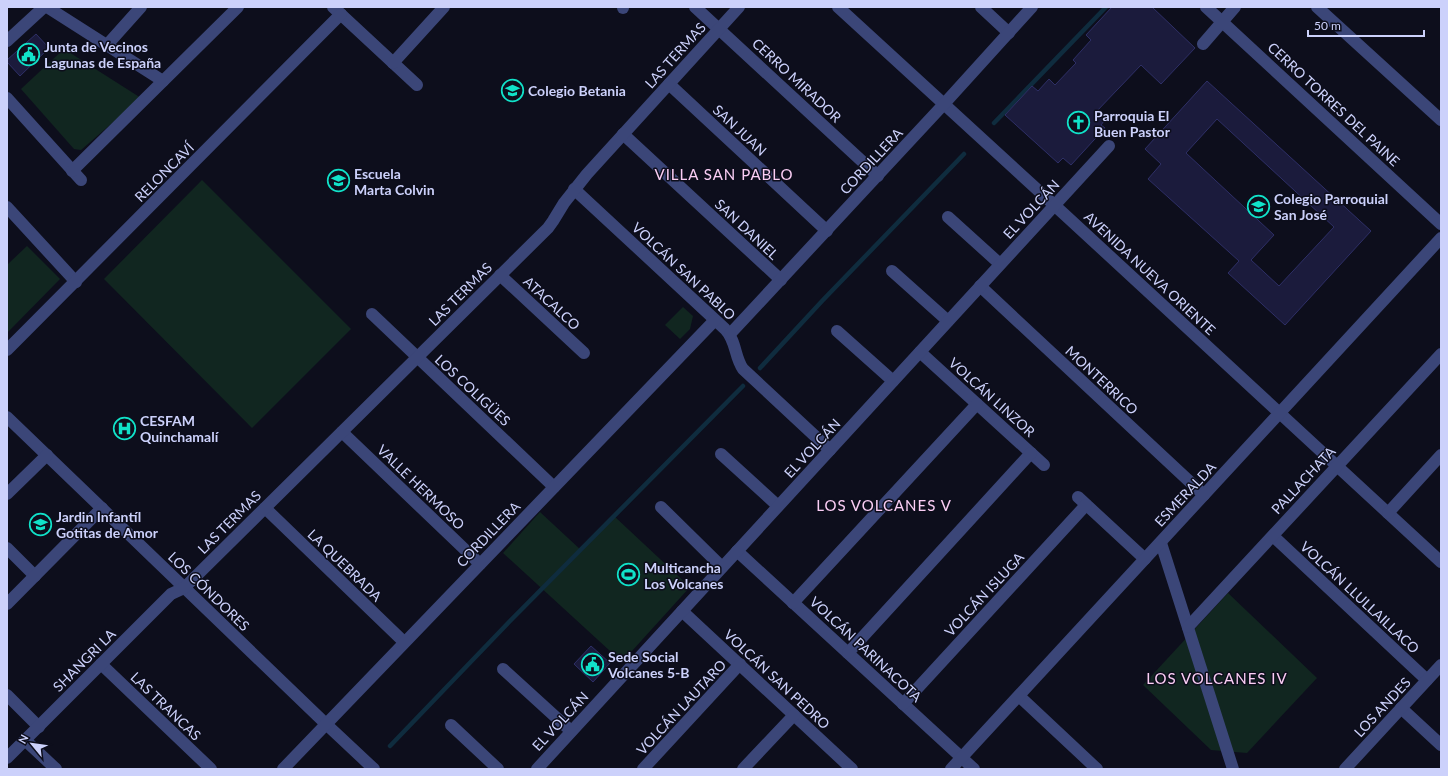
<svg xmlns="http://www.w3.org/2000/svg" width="1448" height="776" font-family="Lato,sans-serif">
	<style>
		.green { fill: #112620 }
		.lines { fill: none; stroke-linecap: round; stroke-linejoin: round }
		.stream { stroke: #0f2c3e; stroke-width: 4.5 }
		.building { fill: #1b1b3c; stroke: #2e2f66; fill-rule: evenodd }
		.minor { stroke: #3b4678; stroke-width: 12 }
		.labels { text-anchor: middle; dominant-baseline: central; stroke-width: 3; stroke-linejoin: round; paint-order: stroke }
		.poi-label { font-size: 14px; font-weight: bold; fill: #ccd1fb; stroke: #0d0e1c; text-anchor: start }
		.street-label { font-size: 14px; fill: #ccd1fb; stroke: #0d0e1c }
		.neighbourhood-label { font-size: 15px; letter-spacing: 1px; fill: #fbcef5; stroke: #0d0e1c }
	</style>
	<rect width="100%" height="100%" fill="#0d0e1c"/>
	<g class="green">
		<polygon points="64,49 141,98 81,150 74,149 21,89"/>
		<polygon points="202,180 351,329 252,428 104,279"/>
		<polygon points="27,246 60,279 7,333 7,265"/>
		<polygon points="683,307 693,316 690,329 680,339 665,325"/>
		<polygon points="540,512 582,551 614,516 690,587 622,662 503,553"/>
		<polygon points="1228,593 1317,678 1247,753 1211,750 1143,685"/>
	</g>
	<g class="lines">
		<g class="stream">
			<polyline points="994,123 1106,7"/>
			<polyline points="760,368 823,300 964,154"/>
			<polyline points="390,746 510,621 743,386"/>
		</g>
	</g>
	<g class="building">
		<polygon points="1112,7 1152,7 1195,48 1161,84 1141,65 1095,113 1104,121 1101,125 1105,128 1071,165 1063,158 1058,163 1005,115 1032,86 1038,91 1049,79 1055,85 1076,63 1073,60 1091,40 1086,35"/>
		<polygon points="36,34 49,48 20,76 7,62 7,60"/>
		<path d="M1207,81l164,150 -86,94 -57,-52 11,-12 -91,-82 13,-15 -16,-15zM1217,119l117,108 -55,59 -28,-26 23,-25 -88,-82z"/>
		<polygon points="591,646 610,663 593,682 574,664"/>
	</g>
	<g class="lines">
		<g class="minor">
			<polyline points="47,7 163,81"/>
			<polyline points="333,7 417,85"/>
			<polyline points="695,7 878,176"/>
			<polyline points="838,7 1064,214 1441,562"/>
			<polyline points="981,7 1009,33"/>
			<polyline points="1206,7 1441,224"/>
			<polyline points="1317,7 1441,120"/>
			<polyline points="623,8 623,7"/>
			<polyline points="7,41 44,7"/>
			<polyline points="1203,44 1235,7"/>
			<polyline points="107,45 141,7"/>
			<polyline points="393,63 444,7"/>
			<polyline points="669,84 827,231"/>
			<polyline points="7,98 81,180"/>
			<polyline points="623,134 781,280"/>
			<polyline points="72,171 238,7"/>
			<path d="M574,189l151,140c12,13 9,27 18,40l87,81"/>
			<polyline points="7,207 76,282"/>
			<polyline points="948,217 1000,264"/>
			<polyline points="892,271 948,321"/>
			<polyline points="500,275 584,353"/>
			<polyline points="980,286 1204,495"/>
			<polyline points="372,314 554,487"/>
			<polyline points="837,331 893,381"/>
			<polyline points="730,334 944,104 1032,7"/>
			<polyline points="7,350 341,14"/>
			<polyline points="920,352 1044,465"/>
			<polyline points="7,417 326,724 374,769"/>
			<polyline points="342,432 480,564"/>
			<polyline points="721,454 778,506"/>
			<polyline points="7,494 47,455"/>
			<polyline points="1078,497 1145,559"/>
			<polyline points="661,507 722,567"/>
			<polyline points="265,508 404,642"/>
			<polyline points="1388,513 1441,455"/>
			<polyline points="1273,536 1427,680"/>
			<polyline points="1161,543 1233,769"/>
			<polyline points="7,548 35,576"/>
			<polyline points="737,551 974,769"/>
			<polyline points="793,603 977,404"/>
			<polyline points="7,604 102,508"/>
			<polyline points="682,611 852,769"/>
			<polyline points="1188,627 1441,354"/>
			<polyline points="848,653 1031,453"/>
			<polyline points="101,664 211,769"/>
			<polyline points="503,669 571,731"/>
			<polyline points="7,695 39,727"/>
			<polyline points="1019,696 1097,769"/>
			<polyline points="903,704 1086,505"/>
			<polyline points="1401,708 1441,745"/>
			<polyline points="451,725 498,769"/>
			<polyline points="25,740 56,769"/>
			<polyline points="7,758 171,594 184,588 548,228 553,221 564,203 587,174 739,7"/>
			<polyline points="283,769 715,320"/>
			<polyline points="537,769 1109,146"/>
			<polyline points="643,769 740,664"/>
			<polyline points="743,769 794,715"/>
			<polyline points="951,769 1441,238"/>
			<polyline points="1345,769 1441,665"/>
		</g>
	</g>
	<defs>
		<symbol id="civic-ring" viewBox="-11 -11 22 22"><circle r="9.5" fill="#0d0e1c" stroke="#11e2c9" stroke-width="1.5"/><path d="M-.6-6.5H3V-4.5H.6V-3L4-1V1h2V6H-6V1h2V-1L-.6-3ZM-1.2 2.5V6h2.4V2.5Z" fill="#11e2c9"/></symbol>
		<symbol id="school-ring" viewBox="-11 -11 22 22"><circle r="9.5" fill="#0d0e1c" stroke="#11e2c9" stroke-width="1.5"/><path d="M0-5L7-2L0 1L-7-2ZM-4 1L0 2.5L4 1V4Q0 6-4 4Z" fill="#11e2c9"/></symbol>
		<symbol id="church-ring" viewBox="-11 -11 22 22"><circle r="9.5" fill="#0d0e1c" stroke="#11e2c9" stroke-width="1.5"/><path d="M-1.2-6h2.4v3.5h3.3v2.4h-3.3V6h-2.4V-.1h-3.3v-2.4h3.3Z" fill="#11e2c9"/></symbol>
		<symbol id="hospital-ring" viewBox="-11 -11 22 22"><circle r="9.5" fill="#0d0e1c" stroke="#11e2c9" stroke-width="1.5"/><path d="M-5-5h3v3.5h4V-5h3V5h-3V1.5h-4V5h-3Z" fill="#11e2c9"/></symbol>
		<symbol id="stadium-ring" viewBox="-11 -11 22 22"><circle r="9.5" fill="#0d0e1c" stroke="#11e2c9" stroke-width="1.5"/><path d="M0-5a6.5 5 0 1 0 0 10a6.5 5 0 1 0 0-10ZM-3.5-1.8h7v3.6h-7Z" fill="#11e2c9"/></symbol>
	</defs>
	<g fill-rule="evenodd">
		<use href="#civic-ring" x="16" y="42" width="25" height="25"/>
		<use href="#school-ring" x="500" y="78" width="25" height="25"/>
		<use href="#church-ring" x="1066" y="110" width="25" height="25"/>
		<use href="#school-ring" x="326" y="168" width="25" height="25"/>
		<use href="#school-ring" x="1246" y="194" width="25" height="25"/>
		<use href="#hospital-ring" x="112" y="416" width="25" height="25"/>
		<use href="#school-ring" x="28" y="512" width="25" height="25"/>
		<use href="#stadium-ring" x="616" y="562" width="25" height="25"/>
		<use href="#civic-ring" x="580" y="652" width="25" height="25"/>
	</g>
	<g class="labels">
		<g class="poi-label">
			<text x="44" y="46">Junta de Vecinos<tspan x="44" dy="16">Lagunas de España</tspan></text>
			<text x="528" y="90">Colegio Betania</text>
			<text x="1094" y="115">Parroquia El<tspan x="1094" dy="16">Buen Pastor</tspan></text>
			<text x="354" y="173">Escuela<tspan x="354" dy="16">Marta Colvin</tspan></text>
			<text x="1274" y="198">Colegio Parroquial<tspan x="1274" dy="16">San José</tspan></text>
			<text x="140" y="420">CESFAM<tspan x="140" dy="16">Quinchamalí</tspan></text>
			<text x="56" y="516">Jardin Infantíl<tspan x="56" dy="16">Gotitas de Amor</tspan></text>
			<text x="644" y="567">Multicancha<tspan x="644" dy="16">Los Volcanes</tspan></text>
			<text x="608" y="656">Sede Social<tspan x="608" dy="16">Volcanes 5-B</tspan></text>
		</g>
		<g class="street-label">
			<text transform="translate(675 55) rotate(-48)">LAS TERMAS</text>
			<text transform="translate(797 80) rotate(43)">CERRO MIRADOR</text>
			<text transform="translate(1334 104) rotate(43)">CERRO TORRES DEL PAINE</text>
			<text transform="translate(740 130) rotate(43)">SAN JUAN</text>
			<text transform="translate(871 161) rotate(-47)">CORDILLERA</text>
			<text transform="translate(164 172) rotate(-45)">RELONCAVÍ</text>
			<text transform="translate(1031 209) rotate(-47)">EL VOLCÁN</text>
			<text transform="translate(747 229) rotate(43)">SAN DANIEL</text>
			<text transform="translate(684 271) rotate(43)">VOLCÁN SAN PABLO</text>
			<text transform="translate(1150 273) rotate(43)">AVENIDA NUEVA ORIENTE</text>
			<text transform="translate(460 294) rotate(-45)">LAS TERMAS</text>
			<text transform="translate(552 303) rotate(43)">ATACALCO</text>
			<text transform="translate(1102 380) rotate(43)">MONTERRICO</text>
			<text transform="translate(473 390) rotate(43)">LOS COLIGÜES</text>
			<text transform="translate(992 397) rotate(42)">VOLCÁN LINZOR</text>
			<text transform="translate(812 448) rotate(-47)">EL VOLCÁN</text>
			<text transform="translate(1303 480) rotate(-47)">PALLACHATA</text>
			<text transform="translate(421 487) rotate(44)">VALLE HERMOSO</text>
			<text transform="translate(1185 494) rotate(-47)">ESMERALDA</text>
			<text transform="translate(229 522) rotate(-45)">LAS TERMAS</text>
			<text transform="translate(488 534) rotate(-46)">CORDILLERA</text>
			<text transform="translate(345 565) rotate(44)">LA QUEBRADA</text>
			<text transform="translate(209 591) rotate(44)">LOS CÓNDORES</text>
			<text transform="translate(984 594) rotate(-47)">VOLCÁN ISLUGA</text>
			<text transform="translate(1360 597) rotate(43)">VOLCÁN LLULLAILLACO</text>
			<text transform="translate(866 649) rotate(43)">VOLCÁN PARINACOTA</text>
			<text transform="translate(84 660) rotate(-45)">SHANGRI LA</text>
			<text transform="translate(777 679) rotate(43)">VOLCÁN SAN PEDRO</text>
			<text transform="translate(166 706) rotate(44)">LAS TRANCAS</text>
			<text transform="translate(681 707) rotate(-47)">VOLCÁN LAUTARO</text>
			<text transform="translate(1382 707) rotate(-47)">LOS ANDES</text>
			<text transform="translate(560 721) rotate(-47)">EL VOLCÁN</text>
		</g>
		<g class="neighbourhood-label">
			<text x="724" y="174">VILLA SAN PABLO</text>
			<text x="884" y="505">LOS VOLCANES V</text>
			<text x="1217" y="678">LOS VOLCANES IV</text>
		</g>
	</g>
	<rect width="1448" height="776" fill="none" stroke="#ccd1fb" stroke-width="16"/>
	<g transform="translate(32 744) rotate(299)" stroke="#0d0e1c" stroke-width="3" paint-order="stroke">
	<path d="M0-3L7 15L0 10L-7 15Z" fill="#ccd1fb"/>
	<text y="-6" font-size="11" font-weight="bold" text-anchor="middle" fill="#ccd1fb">N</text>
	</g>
	<path d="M1308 30v6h116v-6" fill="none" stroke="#ccd1fb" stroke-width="2"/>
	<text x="1314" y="30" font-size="12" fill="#ccd1fb" stroke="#0d0e1c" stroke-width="3" paint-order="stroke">50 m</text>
</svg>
